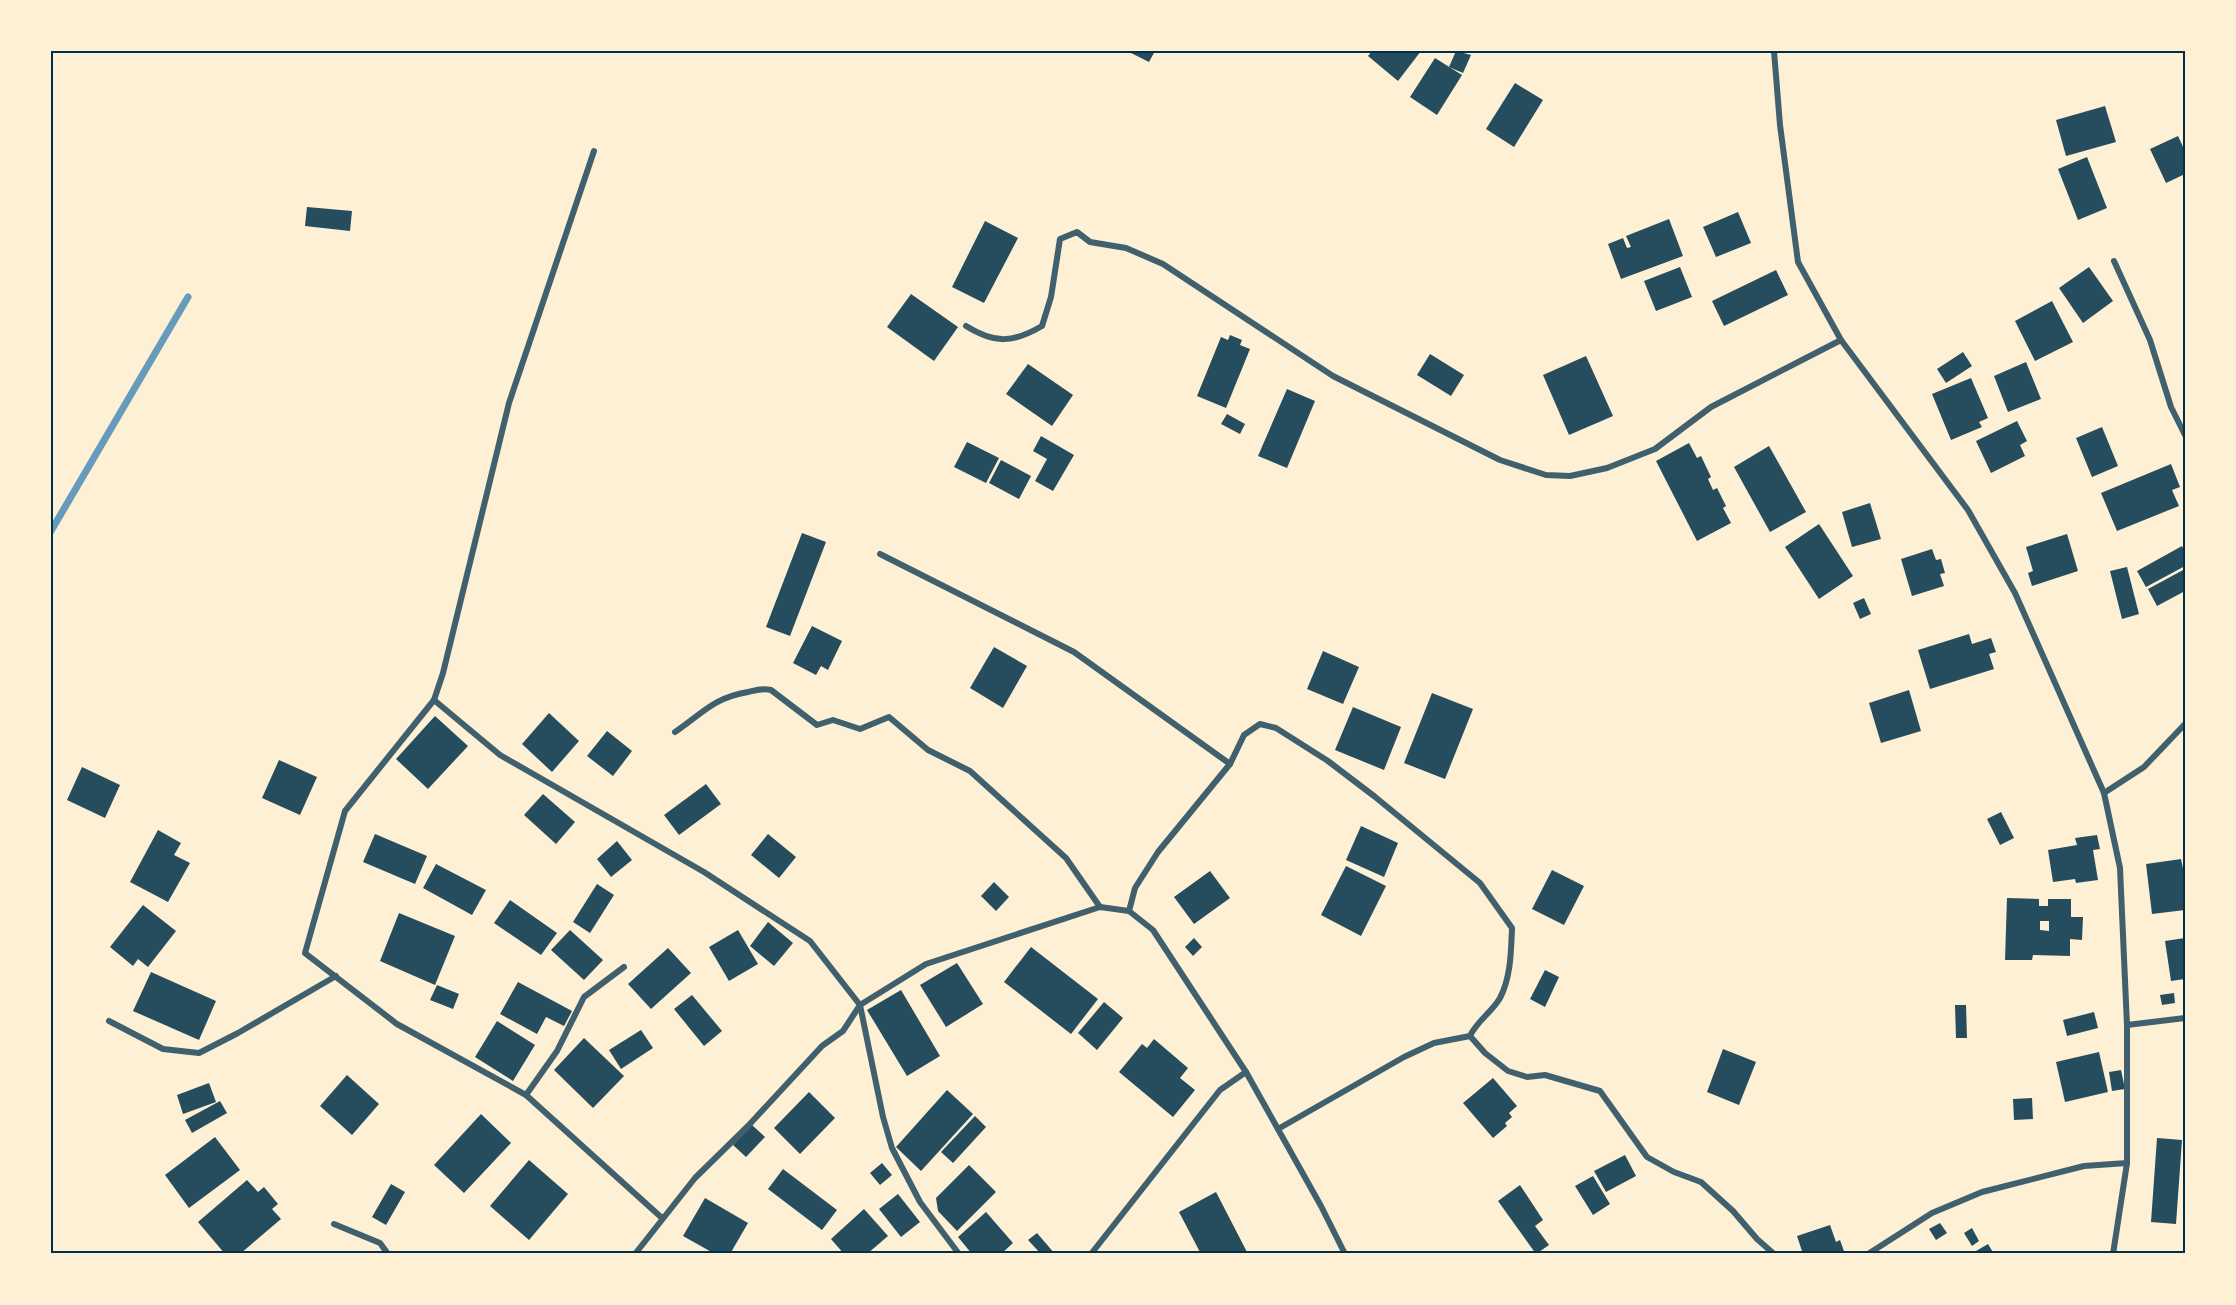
<svg xmlns="http://www.w3.org/2000/svg" width="2236" height="1305" font-family="'Fira Sans Condensed',sans-serif">
	<style>
		.lines { fill: none; stroke-linecap: round; stroke-linejoin: round }
		.stream { stroke: #669bbc; stroke-width: 7 }
		.building { fill: #264d5e; fill-rule: evenodd }
		.minor { stroke: #3f606c; stroke-width: 6 }
		.neatline { fill: none; stroke: #003049; stroke-width: 2 }
	</style>
	<rect width="100%" height="100%" fill="#fdf0d5"/>
	<g class="lines">
		<polyline class="stream" points="51,531 188,297"/>
	</g>
	<g class="building">
		<polygon points="1127,51 1155,51 1149,62"/>
		<polygon points="1372,51 1421,51 1398,81 1368,56"/>
		<polygon points="1456,51 1471,55 1463,73 1449,67"/>
		<polygon points="1435,58 1462,75 1437,115 1410,97"/>
		<polygon points="1515,83 1543,100 1514,147 1486,129"/>
		<polygon points="2105,106 2116,142 2066,156 2056,120"/>
		<polygon points="2178,136 2185,151 2185,174 2166,183 2150,149"/>
		<polygon points="2087,157 2107,208 2078,220 2058,169"/>
		<polygon points="307,207 352,211 350,231 305,226"/>
		<polygon points="1738,212 1751,243 1716,257 1703,227"/>
		<polygon points="1669,219 1683,256 1621,279 1608,244 1623,238 1627,248 1631,247 1626,236"/>
		<polygon points="985,221 1018,238 984,303 952,287"/>
		<polygon points="1680,267 1692,297 1656,311 1644,281"/>
		<polygon points="2089,267 2113,301 2083,323 2059,288"/>
		<polygon points="1776,270 1788,295 1724,326 1712,301"/>
		<polygon points="911,294 958,327 934,361 887,327"/>
		<polygon points="2052,301 2073,342 2035,361 2015,321"/>
		<polygon points="1230,335 1242,340 1240,345 1250,349 1226,408 1197,396 1221,337 1228,340"/>
		<polygon points="1963,352 1972,366 1946,383 1937,369"/>
		<polygon points="1430,354 1464,375 1451,396 1417,375"/>
		<polygon points="1586,356 1613,416 1569,435 1543,375"/>
		<polygon points="2026,362 2041,399 2008,412 1994,376"/>
		<polygon points="1028,364 1073,395 1052,426 1006,394"/>
		<polygon points="1971,378 1988,418 1979,422 1982,427 1951,440 1932,394"/>
		<polygon points="1287,389 1315,401 1287,468 1258,456"/>
		<polygon points="1227,414 1245,424 1240,434 1221,424"/>
		<polygon points="2017,421 2027,441 2020,445 2025,456 1991,473 1976,441"/>
		<polygon points="2102,427 2118,466 2092,477 2076,438"/>
		<polygon points="1041,436 1074,455 1053,491 1035,481 1047,459 1033,451"/>
		<polygon points="967,442 999,458 986,483 954,467"/>
		<polygon points="1689,443 1697,458 1701,456 1711,477 1708,479 1713,490 1717,488 1726,506 1723,508 1731,523 1697,541 1656,461"/>
		<polygon points="1769,446 1806,512 1770,532 1734,467"/>
		<polygon points="1001,460 1031,476 1019,499 989,483"/>
		<polygon points="2171,464 2180,487 2172,490 2179,506 2117,531 2101,493"/>
		<polygon points="1870,503 1881,539 1852,547 1842,512"/>
		<polygon points="1819,524 1853,576 1819,599 1785,547"/>
		<polygon points="802,533 826,542 790,636 766,627"/>
		<polygon points="2067,534 2078,571 2032,586 2028,573 2033,571 2026,547"/>
		<polygon points="2182,546 2185,553 2185,566 2146,587 2137,571"/>
		<polygon points="1932,549 1936,560 1941,559 1945,573 1940,574 1944,586 1912,596 1901,559"/>
		<polygon points="2127,567 2139,614 2122,619 2110,571"/>
		<polygon points="2185,569 2185,591 2157,606 2148,589"/>
		<polygon points="1864,598 1871,614 1860,619 1853,603"/>
		<polygon points="812,626 842,641 828,670 821,666 816,675 793,663"/>
		<polygon points="1969,634 1972,644 1991,638 1996,652 1989,654 1994,669 1930,689 1918,650"/>
		<polygon points="994,647 1027,666 1003,708 970,688"/>
		<polygon points="1323,651 1359,667 1343,704 1307,689"/>
		<polygon points="1909,690 1921,731 1881,743 1869,703"/>
		<polygon points="1432,693 1473,709 1445,779 1404,763"/>
		<polygon points="1353,707 1401,727 1384,770 1335,750"/>
		<polygon points="549,713 579,741 552,772 522,744"/>
		<polygon points="435,716 468,746 428,789 396,759"/>
		<polygon points="607,731 632,751 613,776 587,756"/>
		<polygon points="279,760 317,777 300,815 262,798"/>
		<polygon points="82,767 120,785 105,818 67,800"/>
		<polygon points="706,784 721,804 679,835 664,815"/>
		<polygon points="543,794 575,822 556,844 524,815"/>
		<polygon points="2001,812 2014,838 2000,845 1987,819"/>
		<polygon points="1361,826 1398,843 1384,877 1346,860"/>
		<polygon points="158,830 181,843 174,855 190,863 168,902 130,882"/>
		<polygon points="375,834 427,856 415,884 363,862"/>
		<polygon points="768,834 796,857 779,878 751,855"/>
		<polygon points="2097,835 2100,849 2093,850 2098,880 2076,883 2075,879 2053,882 2048,850 2077,845 2075,838"/>
		<polygon points="617,841 632,860 611,877 597,859"/>
		<polygon points="2181,859 2185,878 2185,910 2152,914 2146,864"/>
		<polygon points="436,864 486,890 472,915 423,888"/>
		<polygon points="1346,866 1386,886 1361,936 1321,915"/>
		<polygon points="1552,870 1584,886 1564,925 1532,909"/>
		<polygon points="1210,871 1230,898 1194,924 1174,897"/>
		<polygon points="994,882 1009,897 996,911 981,896"/>
		<polygon points="597,884 614,895 590,933 573,922"/>
		<path d="M2007,898l32,1v7h9v-7h23v18h12l-1,23 -12,-1v17l-37,-1 -1,5h-27zM2040,921h9v10l-9,-1z"/>
		<polygon points="510,900 557,933 541,955 494,923"/>
		<polygon points="143,905 176,931 148,967 138,959 133,966 110,947"/>
		<polygon points="399,913 455,936 435,985 380,961"/>
		<polygon points="768,922 793,943 774,966 750,946"/>
		<polygon points="570,930 603,960 584,980 551,950"/>
		<polygon points="738,930 758,964 729,981 709,947"/>
		<polygon points="1194,938 1202,947 1193,956 1185,947"/>
		<polygon points="2185,938 2185,979 2171,981 2165,941"/>
		<polygon points="1031,947 1098,999 1071,1034 1004,982"/>
		<polygon points="668,948 691,973 651,1009 628,984"/>
		<polygon points="957,963 983,1004 946,1027 920,985"/>
		<polygon points="1545,970 1559,977 1545,1007 1530,999"/>
		<polygon points="151,972 216,1001 199,1040 133,1011"/>
		<polygon points="518,982 572,1011 564,1026 546,1017 537,1034 500,1014"/>
		<polygon points="437,985 459,994 453,1009 430,1000"/>
		<polygon points="901,990 940,1056 907,1076 867,1010"/>
		<polygon points="2174,993 2175,1003 2162,1005 2160,995"/>
		<polygon points="692,995 722,1031 704,1046 674,1009"/>
		<polygon points="1104,1002 1123,1018 1097,1050 1078,1033"/>
		<polygon points="1955,1005 1966,1005 1967,1038 1956,1038"/>
		<polygon points="2094,1012 2098,1028 2067,1036 2063,1020"/>
		<polygon points="497,1021 535,1045 513,1081 475,1057"/>
		<polygon points="641,1030 653,1048 621,1069 609,1050"/>
		<polygon points="584,1038 624,1076 593,1108 554,1070"/>
		<polygon points="1154,1039 1188,1068 1180,1078 1195,1090 1173,1117 1119,1072 1142,1044 1147,1048"/>
		<polygon points="1723,1049 1756,1062 1739,1105 1707,1092"/>
		<polygon points="2099,1052 2108,1092 2065,1102 2056,1062"/>
		<polygon points="2121,1070 2125,1089 2112,1091 2109,1072"/>
		<polygon points="347,1075 379,1104 352,1135 320,1106"/>
		<polygon points="1493,1078 1517,1106 1509,1113 1512,1117 1505,1123 1507,1126 1493,1138 1463,1103"/>
		<polygon points="209,1083 216,1102 183,1114 177,1095"/>
		<polygon points="947,1090 973,1114 921,1171 896,1147"/>
		<polygon points="809,1092 835,1118 800,1154 774,1128"/>
		<polygon points="2032,1098 2033,1119 2014,1120 2013,1099"/>
		<polygon points="220,1101 227,1113 192,1133 185,1120"/>
		<polygon points="481,1114 511,1143 464,1193 434,1165"/>
		<polygon points="975,1116 986,1127 953,1163 941,1152"/>
		<polygon points="752,1125 765,1137 746,1157 733,1145"/>
		<polygon points="215,1137 240,1170 189,1208 165,1175"/>
		<polygon points="2157,1138 2182,1140 2176,1224 2151,1222"/>
		<polygon points="1625,1155 1636,1176 1606,1192 1594,1171"/>
		<polygon points="529,1160 568,1194 529,1240 490,1206"/>
		<polygon points="882,1163 892,1175 880,1185 870,1173"/>
		<polygon points="969,1165 996,1192 957,1231 938,1211 936,1198"/>
		<polygon points="783,1169 837,1210 822,1230 768,1189"/>
		<polygon points="1593,1176 1610,1204 1593,1215 1575,1186"/>
		<polygon points="247,1180 258,1192 264,1187 278,1204 272,1209 281,1219 240,1254 225,1254 198,1222"/>
		<polygon points="391,1184 405,1192 386,1225 372,1217"/>
		<polygon points="1520,1185 1543,1220 1535,1226 1549,1245 1536,1254 1498,1201"/>
		<polygon points="1216,1192 1248,1254 1201,1254 1179,1212"/>
		<polygon points="898,1194 920,1222 901,1237 879,1209"/>
		<polygon points="705,1198 748,1223 730,1254 715,1254 683,1236"/>
		<polygon points="864,1209 888,1236 867,1254 844,1254 831,1239"/>
		<polygon points="986,1212 1013,1243 1001,1254 972,1254 958,1237"/>
		<polygon points="1940,1223 1947,1233 1936,1240 1929,1229"/>
		<polygon points="1830,1225 1836,1242 1840,1240 1845,1254 1803,1254 1797,1236"/>
		<polygon points="1972,1228 1979,1241 1972,1246 1964,1233"/>
		<polygon points="1037,1233 1055,1254 1041,1254 1028,1240"/>
		<polygon points="1988,1244 1994,1254 1971,1254"/>
	</g>
	<g class="lines">
		<g class="minor">
			<polyline points="1774,51 1780,125 1798,262 1841,340 1968,510 2015,593 2104,793 2120,868 2127,1025 2127,1163 2113,1254"/>
			<polyline points="594,151 509,403 443,673 434,700 345,811 305,953 397,1024 526,1095 662,1218"/>
			<polyline points="2114,261 2150,340 2171,407 2185,435"/>
			<path d="M966,326c29,18 47,17 76,0l9,-29 9,-58 17,-7 13,10 36,6 37,16 170,112 167,84 46,15 24,1 37,-8 48,-19 56,-42 130,-67"/>
			<polyline points="880,554 1074,652 1230,764"/>
			<polyline points="434,700 500,755 704,872 810,941 860,1005 883,1117 892,1148 920,1202 959,1254"/>
			<path d="M675,732c28,-19 38,-34 73,-40 8,-2 15,-4 23,-2l46,35 16,-5 27,9 29,-12 39,33 42,21 96,87 34,49"/>
			<polyline points="2104,793 2144,767 2185,724"/>
			<path d="M1129,911l6,-23 23,-36 72,-88 14,-29 16,-11 16,4 52,33 46,35 106,87 32,45c-1,23 -1,49 -12,70 -8,14 -23,23 -30,38"/>
			<polyline points="109,1021 163,1049 199,1053 238,1033 336,976"/>
			<polyline points="2127,1025 2185,1018"/>
			<polyline points="1470,1036 1485,1053 1508,1071 1527,1077 1545,1075 1600,1091 1647,1157 1674,1172 1701,1182 1733,1211 1757,1239 1774,1254"/>
			<polyline points="526,1095 557,1051 584,997 624,967"/>
			<polyline points="1278,1129 1404,1057 1434,1043 1470,1036"/>
			<polyline points="334,1224 380,1243 388,1254"/>
			<polyline points="635,1254 695,1178 748,1126 822,1046 843,1031 860,1005 926,964 1100,907 1129,911 1153,930 1246,1072 1321,1206 1345,1254"/>
			<polyline points="1091,1254 1220,1090 1246,1072"/>
			<polyline points="1868,1254 1932,1213 1982,1192 2084,1166 2127,1163"/>
		</g>
	</g>
	<rect width="2236" height="1305" fill="none" stroke="#fdf0d5" stroke-width="105"/>
	<rect x="52" y="52" width="2132" height="1200" class="neatline"/>
</svg>
